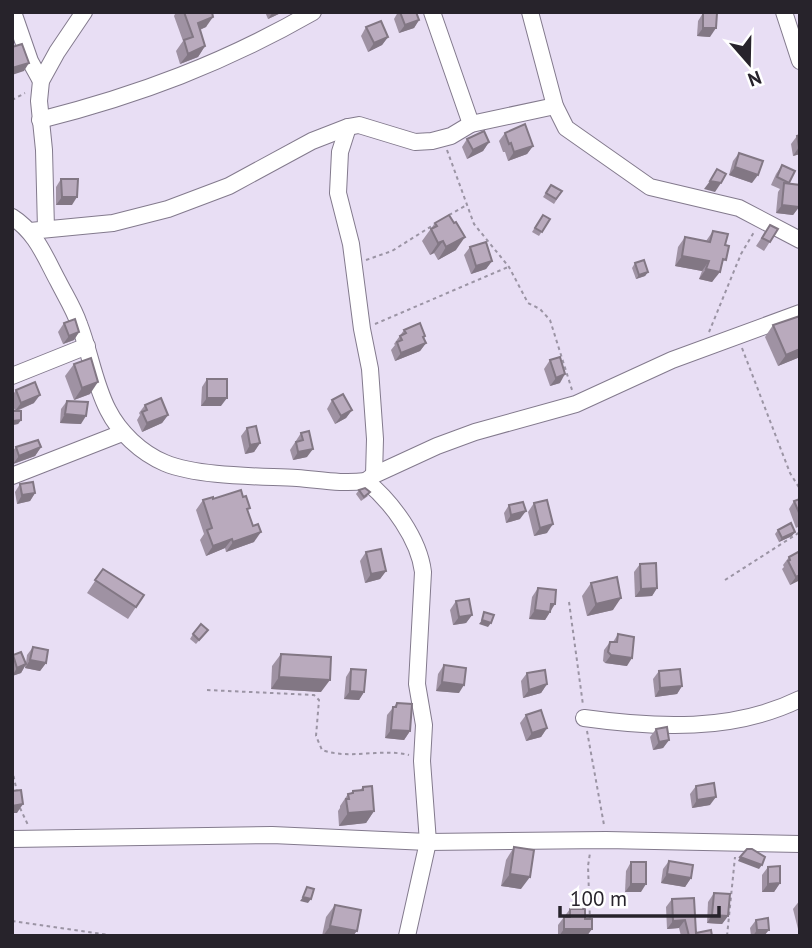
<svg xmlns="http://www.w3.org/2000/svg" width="812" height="948" font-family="'PT Sans',sans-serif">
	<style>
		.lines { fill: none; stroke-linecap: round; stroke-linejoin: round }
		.minor-casing { stroke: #837a8d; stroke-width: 18 }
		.path { stroke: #9b94a4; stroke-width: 2; stroke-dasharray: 3.5 3.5; stroke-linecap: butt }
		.minor { stroke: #fff; stroke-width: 16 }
		.wall { fill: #9f92a3 }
		.shaded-wall { fill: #827784 }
		.building { fill: #b9aabd; stroke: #827784; stroke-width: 2 }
	</style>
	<rect width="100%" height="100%" fill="#e8def4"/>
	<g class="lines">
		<defs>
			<g id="minor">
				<polyline points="13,12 30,61 41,81"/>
				<polyline points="432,12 471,124"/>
				<polyline points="530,12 555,106 566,128 650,187 739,208 800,240"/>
				<polyline points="784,12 800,61"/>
				<path d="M40,120c99,-25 184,-57 273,-108"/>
				<polyline points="348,127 340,152 338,193 351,244 362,329 370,369 375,439 374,475"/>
				<path d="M12,217c24,15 33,40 46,64 7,14 16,28 21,43 11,28 15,59 29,86 11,22 33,43 57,53 34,14 95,13 132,15 25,2 44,6 69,3 26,21 53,58 57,91l-6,112 7,41 -2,36 6,81 -21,94"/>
				<polyline points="46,229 44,150 39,101 41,81 57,52 84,12"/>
				<polyline points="30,231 113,223 168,209 229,186 312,141 348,127 359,125 415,142 432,141 451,136 471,124 555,106"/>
				<polyline points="12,376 87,346"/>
				<polyline points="12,476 122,433"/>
				<polyline points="366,481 374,475 437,446 475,432 576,404 672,360 800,313"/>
				<path d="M584,718c72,10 149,14 216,-19"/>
				<polyline points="12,839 272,835 428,842 606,840 800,844"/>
			</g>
		</defs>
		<use href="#minor" class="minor-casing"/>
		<g class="path">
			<polyline points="12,100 25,93"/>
			<polyline points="447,150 474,224 509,267 528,303 540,309 550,320 572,390"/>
			<polyline points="449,215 465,206"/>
			<polyline points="366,260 392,251 435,224"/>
			<polyline points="375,324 508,267"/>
			<polyline points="709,332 741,254 754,232"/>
			<polyline points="742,348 790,473 800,489"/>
			<polyline points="725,580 800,532"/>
			<polyline points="569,602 583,705"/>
			<path d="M207,690l107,5 5,5 -3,36 6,14c28,10 58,-2 87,5"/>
			<polyline points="587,731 604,825"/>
			<polyline points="12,769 17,792"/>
			<polyline points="20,808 28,825"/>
			<polyline points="12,921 116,936"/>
			<polyline points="590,921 588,866 590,853"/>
			<polyline points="727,936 735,857"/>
		</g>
		<use href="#minor" class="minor"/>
	</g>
	<g class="wall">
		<polygon points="176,12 212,12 206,27 200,30 205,46 198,57 180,64 176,51 183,41 174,16"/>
		<polygon points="265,12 283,12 268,19"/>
		<polygon points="398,12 416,12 419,20 414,28 399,33 394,19"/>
		<polygon points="703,13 710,37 697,36 698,21"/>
		<polygon points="366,27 388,37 382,45 368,52 361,36"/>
		<polygon points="505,133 533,146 527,154 508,161 505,152 503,152 499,141"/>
		<polygon points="800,135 800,154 793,156 791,144 797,136"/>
		<polygon points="467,139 489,142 483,151 467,159 462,147"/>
		<polygon points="739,153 752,183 729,175 733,161"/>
		<polygon points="782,165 795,171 788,184 799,207 793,215 776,213 778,192 780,189 771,185 776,174"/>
		<polygon points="61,179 72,205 56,205 56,187"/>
		<polygon points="551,185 562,191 554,204 543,197"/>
		<polygon points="543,215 550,219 539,236 532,232"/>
		<polygon points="435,223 456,250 438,260 434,253 430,255 422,241"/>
		<polygon points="770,225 778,229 764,251 756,246"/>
		<polygon points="713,231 721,267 712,282 699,279 702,271 675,266 678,247 685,237 706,241"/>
		<polygon points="470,247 492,261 486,269 471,274 464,255"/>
		<polygon points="635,263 648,272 645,276 636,279 632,268"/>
		<polygon points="800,316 800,357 778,366 765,337 773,325"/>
		<polygon points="64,323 79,332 74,340 63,344 58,332"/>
		<polygon points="404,330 426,343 420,351 395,361 391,350 395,345 394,344"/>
		<polygon points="550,360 560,383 550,386 544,369"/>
		<polygon points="74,364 90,394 74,400 65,376"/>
		<polygon points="207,379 221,406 201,406 202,387"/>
		<polygon points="16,390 34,403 17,411 21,420 18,424 12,425 12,411 15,411 12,403 12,396"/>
		<polygon points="332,400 352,410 346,418 335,424 327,409"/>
		<polygon points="67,401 81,424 60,423 61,409"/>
		<polygon points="145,405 168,415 162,423 142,432 137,420 140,415 139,413"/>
		<polygon points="247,428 260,443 254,452 245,454 241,436"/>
		<polygon points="301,433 307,457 293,460 290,450"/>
		<polygon points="16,447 41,447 35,456 13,464 12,452"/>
		<polygon points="20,484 35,493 30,501 17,504 15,492"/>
		<polygon points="359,490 368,496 361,501 356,494"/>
		<polygon points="213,499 248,511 254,542 226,552 225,548 206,556 200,540 204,534 196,510 203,500"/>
		<polygon points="800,499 800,526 796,528 789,509 794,501"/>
		<polygon points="534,503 547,533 534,536 528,512"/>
		<polygon points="509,505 520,519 506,523 504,513"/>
		<polygon points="778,530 792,536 779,542 775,534"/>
		<polygon points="800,551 800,580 790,585 782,569 784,567 783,565 789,557"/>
		<polygon points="366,552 386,571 380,579 365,583 360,561"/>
		<polygon points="640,564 657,588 652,596 635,597 634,572"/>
		<polygon points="103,569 144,595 128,619 87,593"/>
		<polygon points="591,583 613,610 587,616 582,596"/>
		<polygon points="538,588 551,610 550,612 545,620 529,619 532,597"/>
		<polygon points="456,601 472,615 466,623 453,625 450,610"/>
		<polygon points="208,630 196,644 190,639 193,634"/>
		<polygon points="618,634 627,666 605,663 603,661 604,650 610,642 613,642"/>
		<polygon points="33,647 46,663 40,671 25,668 25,666 21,673 12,676 12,656 26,663 27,655"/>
		<polygon points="281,654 321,692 271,689 272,666"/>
		<polygon points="444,665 459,693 436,691 438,674"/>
		<polygon points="351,669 364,692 359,700 344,699 346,677"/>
		<polygon points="659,671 682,686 677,694 655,697 653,679"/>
		<polygon points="527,673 547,684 541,693 523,698 521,681"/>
		<polygon points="397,703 410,731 404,740 385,738 387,715"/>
		<polygon points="526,715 547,728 541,737 526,741 520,723"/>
		<polygon points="656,729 669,740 663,748 653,750 650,737"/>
		<polygon points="696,786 710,805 692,808 690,794"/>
		<polygon points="363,787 374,811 366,823 339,826 338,811 340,808 340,806 348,794 351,793 353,791 360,790"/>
		<polygon points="514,847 521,889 501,886 506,860"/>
		<polygon points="669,861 691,878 685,887 661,883 663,869"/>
		<polygon points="631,862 641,892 625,892 626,871"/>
		<polygon points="768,867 780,883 774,892 762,892 762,875"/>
		<polygon points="714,893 728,916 722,924 707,923 708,902"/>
		<polygon points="672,899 696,933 712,936 681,936 679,928 667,929 666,907"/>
		<polygon points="800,900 800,932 799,933 793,909"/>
		<polygon points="335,905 353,936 322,936 326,917"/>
		<polygon points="570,909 585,919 587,936 558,936 558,925"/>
		<polygon points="756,920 764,936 751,936 750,928"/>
	</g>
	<g class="shaded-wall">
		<polygon points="273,12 283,12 268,19"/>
		<polygon points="213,17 206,27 191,33 198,23"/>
		<polygon points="419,20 414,28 399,33 405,25"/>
		<polygon points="703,28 716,28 710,37 697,36"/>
		<polygon points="388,37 382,45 368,52 374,43"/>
		<polygon points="205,46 198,57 180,64 188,54"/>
		<polygon points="29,63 24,71 12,75 12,68"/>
		<polygon points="489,142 483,151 467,159 473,150"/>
		<polygon points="533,146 527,154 508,161 514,152"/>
		<polygon points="799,147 800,147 800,154 793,156"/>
		<polygon points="735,167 758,175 752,183 729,175"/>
		<polygon points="710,181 721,183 715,192 704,189"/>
		<polygon points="62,197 77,197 72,205 56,205"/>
		<polygon points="782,205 799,207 793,215 776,213"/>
		<polygon points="465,237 456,250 438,260 446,247"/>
		<polygon points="443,241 434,253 430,255 438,243"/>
		<polygon points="682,256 709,261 702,271 675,266"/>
		<polygon points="492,261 486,269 471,274 476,266"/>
		<polygon points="706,269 720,272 712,282 699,279"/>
		<polygon points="648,272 645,276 636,279 639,275"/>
		<polygon points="79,332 74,340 63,344 69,336"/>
		<polygon points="426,343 420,351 395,361 401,353"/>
		<polygon points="800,349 800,357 778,366 786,355"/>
		<polygon points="565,374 560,383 550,386 556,378"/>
		<polygon points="98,382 90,394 74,400 82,388"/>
		<polygon points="40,395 34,403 15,411 21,403"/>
		<polygon points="207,398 227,398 221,406 201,406"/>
		<polygon points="352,410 346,418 335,424 341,416"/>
		<polygon points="65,414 86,416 81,424 60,423"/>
		<polygon points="168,415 162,423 142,432 147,423"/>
		<polygon points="21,420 18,424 12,425 13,421"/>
		<polygon points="260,443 254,452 245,454 250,445"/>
		<polygon points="41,447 35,456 13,464 19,456"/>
		<polygon points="313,449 307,457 293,460 298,452"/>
		<polygon points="35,493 30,501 17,504 22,495"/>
		<polygon points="526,511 520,519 506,523 511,515"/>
		<polygon points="553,524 547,533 534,536 540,528"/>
		<polygon points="261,532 254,542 226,552 233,542"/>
		<polygon points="795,532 792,536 779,542 782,538"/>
		<polygon points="232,539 225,548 206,556 213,546"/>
		<polygon points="386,571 380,579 365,583 371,574"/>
		<polygon points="800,575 800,580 790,585 796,577"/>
		<polygon points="657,588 652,596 635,597 641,589"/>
		<polygon points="621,598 613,610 587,616 596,604"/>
		<polygon points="551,604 555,604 545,620 529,619 535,610"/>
		<polygon points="472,615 466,623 453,625 459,617"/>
		<polygon points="482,620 491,623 488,627 479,624"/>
		<polygon points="611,655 632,658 627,666 605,663"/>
		<polygon points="30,660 46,663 40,671 25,668"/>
		<polygon points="26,664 21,673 12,676 17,668"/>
		<polygon points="279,677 330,680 321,692 271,689"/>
		<polygon points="442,682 464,685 459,693 436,691"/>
		<polygon points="547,684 541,693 523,698 529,690"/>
		<polygon points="682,686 677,694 655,697 660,688"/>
		<polygon points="350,691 364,692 359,700 344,699"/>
		<polygon points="547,728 541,737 526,741 532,733"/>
		<polygon points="391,730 410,731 404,740 385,738"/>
		<polygon points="669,740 663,748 653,750 659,742"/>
		<polygon points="716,797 710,805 692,808 697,800"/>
		<polygon points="23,804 17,813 12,813 12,806"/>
		<polygon points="374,811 366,823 339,826 348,813"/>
		<polygon points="740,857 762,865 759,869 738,861"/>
		<polygon points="510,874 530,877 521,889 501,886"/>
		<polygon points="667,874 691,878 685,887 661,883"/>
		<polygon points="780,883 774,892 762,892 768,884"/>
		<polygon points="631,884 646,884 641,892 625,892"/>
		<polygon points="303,897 311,899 308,903 300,901"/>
		<polygon points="712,915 728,916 722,924 707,923"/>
		<polygon points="685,920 679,928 667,929 673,921"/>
		<polygon points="330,926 357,931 353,936 323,936"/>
		<polygon points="564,929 592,929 587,936 559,936"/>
		<polygon points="757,930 769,930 764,936 753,936"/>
	</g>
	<g class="building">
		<polygon points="184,12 212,12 213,17 198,23 205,46 188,54 184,40 193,37"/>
		<polygon points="400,12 416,12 419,20 405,25"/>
		<polygon points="703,13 717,13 716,28 703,28"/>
		<polygon points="381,21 388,37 374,43 366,27"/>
		<polygon points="22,44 29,63 12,68 12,47"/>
		<polygon points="525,124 533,146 514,152 511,143 509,144 505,133"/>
		<polygon points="484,131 489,142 473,150 467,139"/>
		<polygon points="800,135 800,147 799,147 797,136"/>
		<polygon points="739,153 763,161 758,175 735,167"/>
		<polygon points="782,165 795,171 789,183 777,177"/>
		<polygon points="717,169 726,174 721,183 710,181"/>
		<polygon points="61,179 78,179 77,197 62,197"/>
		<polygon points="784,183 800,185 799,207 782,205"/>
		<polygon points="551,185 562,191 556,199 546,193"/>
		<polygon points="449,215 454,223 456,222 465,237 446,247 443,241 438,243 431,229 437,226 435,223"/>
		<polygon points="543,215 550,219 542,232 535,228"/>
		<polygon points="770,225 778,229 770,242 762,238"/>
		<polygon points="713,231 728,234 725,245 729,246 726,260 723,259 720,272 706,269 709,261 682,256 685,237 710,242"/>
		<polygon points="486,242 492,261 476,266 470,247"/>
		<polygon points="644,260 648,272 639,275 635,263"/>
		<polygon points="800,316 800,349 786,355 773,325"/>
		<polygon points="75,319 79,332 69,336 64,323"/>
		<polygon points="420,323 425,336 423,337 426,343 401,353 397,342 402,340 400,336 406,333 404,330"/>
		<polygon points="560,357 565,374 556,378 550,360"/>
		<polygon points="91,358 98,382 82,388 74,364"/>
		<rect x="207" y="379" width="20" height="19"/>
		<polygon points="35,382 40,395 21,403 16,390"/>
		<polygon points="343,394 352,410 341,416 332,400"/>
		<polygon points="161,398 168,415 147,423 142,412 147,410 145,405"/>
		<polygon points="67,401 88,402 86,416 65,414"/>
		<polygon points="12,411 21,411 21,420 13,421"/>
		<polygon points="256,426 260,443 250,445 247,428"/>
		<polygon points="309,431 313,449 298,452 296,442 303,440 301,433"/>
		<polygon points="38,440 41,447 19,456 16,447"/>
		<polygon points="33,482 35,493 22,495 20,484"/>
		<polygon points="365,488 370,492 364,497 359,490"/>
		<polygon points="241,490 243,497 246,496 250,508 247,509 253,526 258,524 261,532 233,542 232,539 213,546 207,530 212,528 203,500 213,497 213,499"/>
		<polygon points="800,499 800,515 794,501"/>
		<polygon points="547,500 553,524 540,528 534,503"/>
		<polygon points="523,502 526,511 511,515 509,505"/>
		<polygon points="791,523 795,532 782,538 778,530"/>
		<polygon points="381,549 386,571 371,574 366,552"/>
		<polygon points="800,551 800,575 796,577 788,561 790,560 789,557"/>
		<polygon points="656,563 657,588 641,589 640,564"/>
		<polygon points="103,569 144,595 136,607 95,580"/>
		<polygon points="617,577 621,598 596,604 591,583"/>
		<polygon points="538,588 556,590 555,604 551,604 550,612 535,610"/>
		<polygon points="469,599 472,615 459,617 456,601"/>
		<polygon points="484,612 494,615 491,623 482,620"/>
		<polygon points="201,624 208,630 199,640 193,634"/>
		<polygon points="618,634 634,637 632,658 611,655 608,652 610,642 617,642"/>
		<polygon points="33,647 48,650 46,663 30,660"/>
		<polygon points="21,652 26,664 17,668 13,655"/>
		<polygon points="281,654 331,657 330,680 279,677"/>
		<polygon points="444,665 466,668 464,685 442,682"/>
		<polygon points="351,669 366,670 364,692 350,691"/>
		<polygon points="680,669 682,686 660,688 659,671"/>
		<polygon points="545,670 547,684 529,690 527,673"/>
		<polygon points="397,703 412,704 410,731 391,730 393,707 396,707"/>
		<polygon points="541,710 547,728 532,733 526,715"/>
		<polygon points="667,727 669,740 659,742 656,729"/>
		<polygon points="714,783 716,797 697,800 696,786"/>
		<polygon points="372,786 374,811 348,813 346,799 349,799 348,794 353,793 353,791 363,790 363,787"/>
		<polygon points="21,790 23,804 12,806 12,791"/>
		<polygon points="514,847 534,850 530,877 510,874"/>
		<polygon points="747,849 752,849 765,857 762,865 740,857"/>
		<polygon points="669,861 693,865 691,878 667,874"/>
		<rect x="631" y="862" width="15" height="22"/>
		<polygon points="780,866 780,883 768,884 768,867"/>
		<polygon points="307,887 314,889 311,899 303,897"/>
		<polygon points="714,893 730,894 728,916 712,915"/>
		<polygon points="694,898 696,933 711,930 712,936 689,936 685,920 673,921 672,899"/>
		<polygon points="335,905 361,910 357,931 330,926"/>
		<polygon points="570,909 585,909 585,919 592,919 592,929 564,929 564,917 570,917"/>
		<polygon points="768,918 769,930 757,930 756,920"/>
	</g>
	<rect width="812" height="948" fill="none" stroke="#27232b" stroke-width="28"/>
	<g transform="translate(749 63) rotate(160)" stroke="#ffffff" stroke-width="5" paint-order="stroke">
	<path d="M0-5L12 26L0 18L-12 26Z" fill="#27232b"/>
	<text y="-10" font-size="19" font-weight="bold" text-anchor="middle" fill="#27232b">N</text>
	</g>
	<path d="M560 906v10h159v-10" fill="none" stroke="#27232b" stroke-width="3.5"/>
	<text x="570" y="906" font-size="21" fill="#27232b" stroke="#ffffff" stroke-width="5" paint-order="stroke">100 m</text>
</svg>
